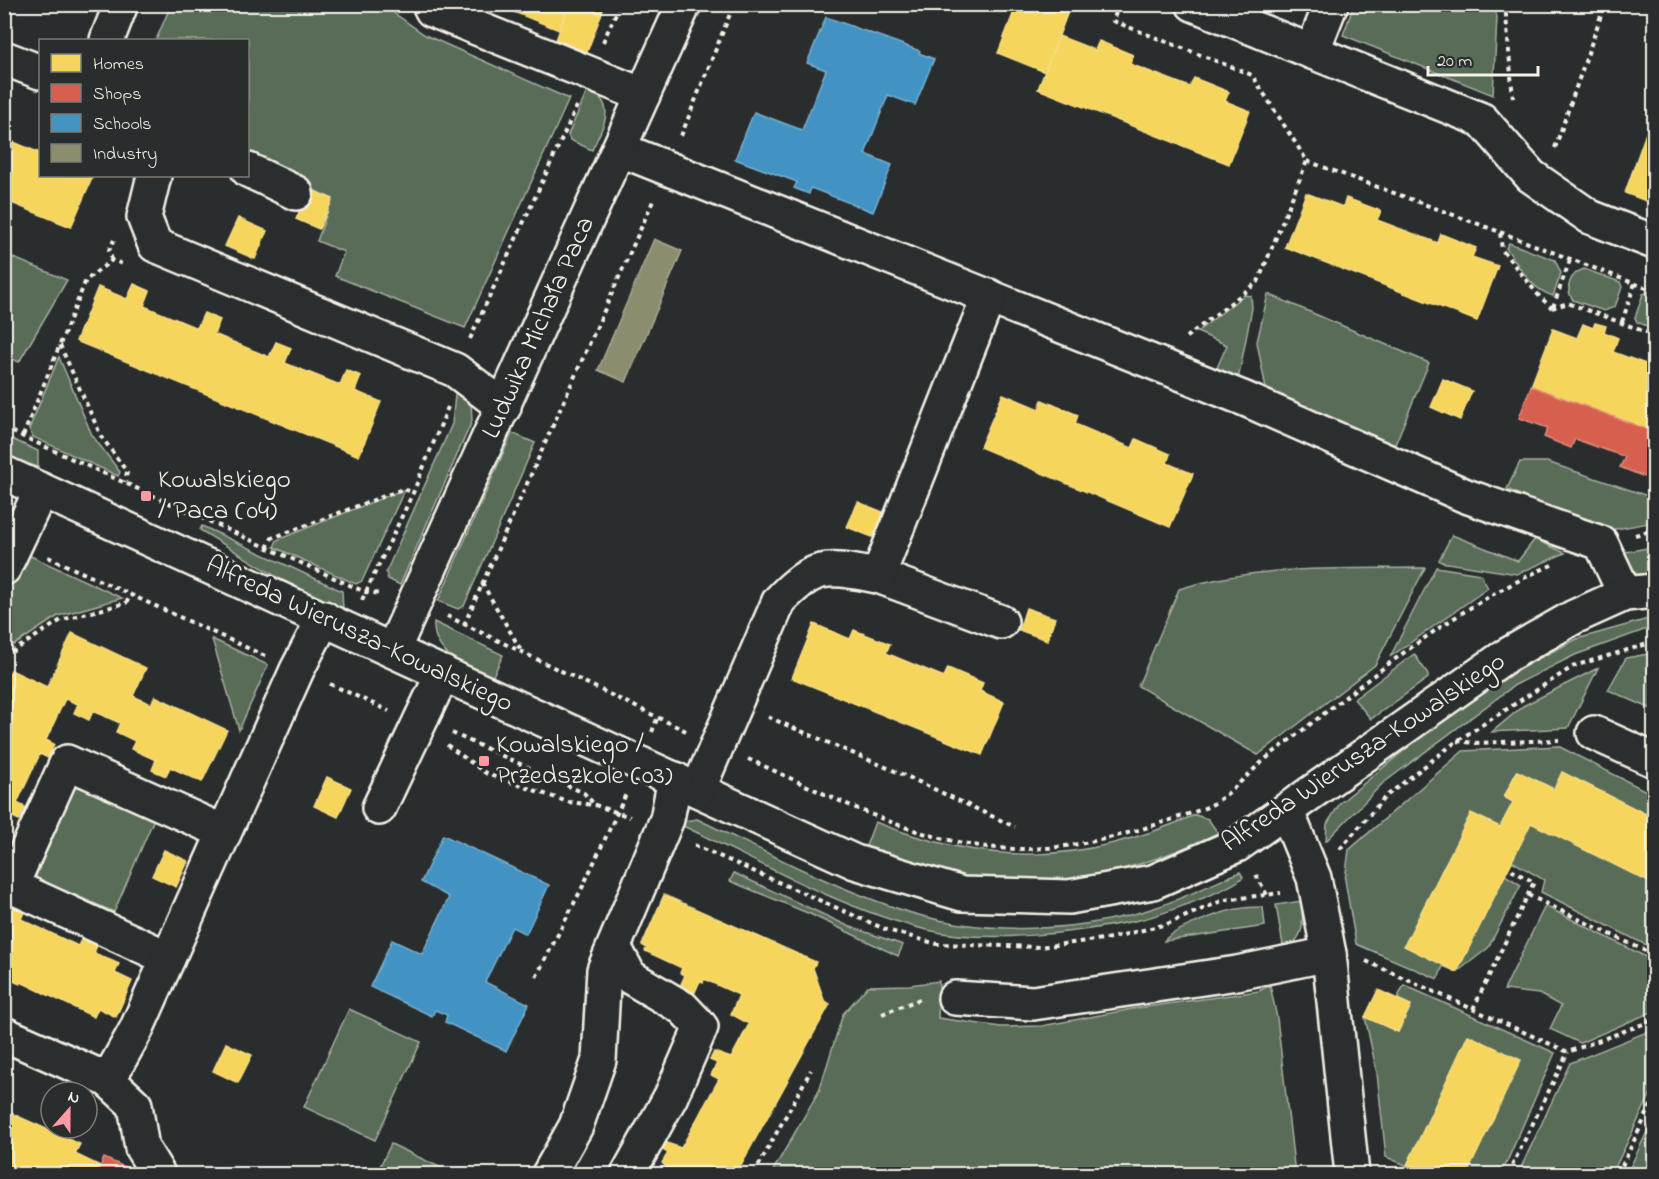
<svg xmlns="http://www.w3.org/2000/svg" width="1659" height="1179" font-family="'Indie Flower',sans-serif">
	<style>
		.green { fill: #586c58; stroke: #a6aea0; stroke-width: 1.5 }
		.homes { fill: #f6d55c; stroke: #f5dd86; stroke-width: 1.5 }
		.shops { fill: #d6604d; stroke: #df8c7c; stroke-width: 1.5 }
		.schools { fill: #4393c3; stroke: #78afce; stroke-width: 1.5 }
		.industry { fill: #8c8c6e; stroke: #abaa93; stroke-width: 1.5 }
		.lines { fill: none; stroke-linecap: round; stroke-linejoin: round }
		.minor-casing { stroke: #f4f1e8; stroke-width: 38 }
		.path { stroke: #f4f1e8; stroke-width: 4; stroke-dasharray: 4.5 4.5; stroke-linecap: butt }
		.minor { stroke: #2a2d2e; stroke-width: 33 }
		.poi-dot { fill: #ff9aa2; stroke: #2a2d2e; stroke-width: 2 }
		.labels { text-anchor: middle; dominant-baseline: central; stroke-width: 6; stroke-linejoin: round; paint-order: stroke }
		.street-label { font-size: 27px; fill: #f4f1e8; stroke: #2a2d2e }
		.poi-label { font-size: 27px; fill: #f4f1e8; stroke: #2a2d2e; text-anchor: start }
	</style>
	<rect width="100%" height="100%" fill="#2a2d2e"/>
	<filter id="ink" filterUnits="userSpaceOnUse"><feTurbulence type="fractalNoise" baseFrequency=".0167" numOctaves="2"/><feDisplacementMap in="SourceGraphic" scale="12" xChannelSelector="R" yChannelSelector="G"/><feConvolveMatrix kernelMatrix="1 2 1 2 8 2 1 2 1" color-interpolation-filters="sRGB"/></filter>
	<g filter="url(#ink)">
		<g class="green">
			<path d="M171,5h220l3,8 31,22 144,64 -104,229 -130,-52 9,-24 -27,-11 15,-42c-29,-13 -54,-33 -84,-46v-113h-92z"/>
			<polygon points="1354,5 1494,5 1497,18 1493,95 1343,35"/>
			<path d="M585,88c34,15 19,36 7,62l-22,-10 -2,-5 18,-41z"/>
			<path d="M1509,243l46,17 6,13 -8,23c-22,-6 -34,-30 -47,-48z"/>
			<polygon points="4,254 67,280 19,362 5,356"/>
			<path d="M1584,269l36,13 2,5 -7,20 -11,4 -31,-11c-9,-13 -3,-26 11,-31z"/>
			<polygon points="1648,292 1654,295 1654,329 1637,322 1635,318 1643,294"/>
			<polygon points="1268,294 1429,363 1394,447 1266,389 1257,342"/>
			<polygon points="1244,295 1251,296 1252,308 1238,380 1216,370 1227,345 1197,332"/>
			<polygon points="59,357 92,435 120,472 118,476 33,437 29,429"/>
			<polygon points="456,385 471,402 472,421 400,585 388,579 386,572 452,424"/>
			<polygon points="512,433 535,443 464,606 458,609 438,601"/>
			<polygon points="5,436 38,451 38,467 5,456"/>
			<polygon points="1520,462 1547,462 1654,498 1654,522 1600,532 1507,489"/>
			<polygon points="402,490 404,491 362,581 356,584 274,547 277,540"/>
			<polygon points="202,526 342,591 343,609 302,592 200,530"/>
			<polygon points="1452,535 1518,561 1535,539 1565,553 1517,574 1441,562 1439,560"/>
			<path d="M1654,547v26c-26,5 -27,-1 -46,-18z"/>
			<polygon points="22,552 122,598 58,616 5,651 5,589"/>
			<polygon points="1436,567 1480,574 1488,588 1390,657"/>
			<path d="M1425,568l-50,97 -117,90 -120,-69 41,-97c79,-25 165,-20 246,-21z"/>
			<polygon points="1648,619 1654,619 1654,630 1644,630 1575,655 1515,685 1382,784 1326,841 1327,824 1340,803 1429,730 1524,666 1577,639"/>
			<path d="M434,622l69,33 -10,21 -5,2c-24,-12 -56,-24 -54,-56z"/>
			<polygon points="212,639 268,665 239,730"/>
			<polygon points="1654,653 1654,710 1608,690 1626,658"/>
			<polygon points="1414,654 1428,674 1428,678 1371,719 1354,699"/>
			<polygon points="1598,668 1568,728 1492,732 1523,706"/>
			<polygon points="1558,746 1654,795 1654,949 1541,892 1544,880 1512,861 1505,875 1521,885 1488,948 1457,972 1443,966 1438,979 1356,944 1345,880 1349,850 1463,751"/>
			<polygon points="75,785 154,819 114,912 35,878"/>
			<path d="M1195,815l13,4 10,14c-99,47 -194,66 -301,32 -15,-5 -39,-8 -51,-19l9,-24c115,45 205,43 320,-7z"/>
			<path d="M697,819c65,31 131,66 199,89 80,28 175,26 255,1 31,-10 59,-24 89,-37l3,5c-14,14 -83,38 -104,43 -59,13 -153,24 -212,10 -86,-21 -167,-68 -246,-105l3,-4z"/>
			<polygon points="734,873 848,926 903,945 898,956 810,914 730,881"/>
			<path d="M1301,901c3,22 4,37 -17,50l-8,-46z"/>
			<polygon points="1545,906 1654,961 1654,1011 1580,1043 1550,1029 1561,1006 1539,994 1504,990"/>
			<path d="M1263,907l2,19 -101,15c7,-11 60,-30 74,-32 8,-2 17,-2 25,-2z"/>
			<polygon points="939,981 938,1018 1001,1027 1042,1026 1132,1009 1259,991 1270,985 1277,1018 1295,1174 771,1174 819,1091 843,1014 868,986 910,985"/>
			<polygon points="1404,985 1555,1053 1505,1166 1495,1174 1427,1174 1386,1157 1377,1073 1365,1017 1398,1032 1411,1006 1397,999"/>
			<polygon points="349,1009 421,1042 375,1140 304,1107"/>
			<polygon points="1654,1029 1654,1087 1612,1174 1518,1174 1570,1063"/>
			<polygon points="1654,1117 1654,1174 1627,1174"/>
			<polygon points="391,1144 454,1174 376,1174"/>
		</g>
		<g class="homes">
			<polygon points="494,4 569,4 559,30"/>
			<polygon points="569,4 601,15 587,52 556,40"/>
			<polygon points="574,4 605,4 601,15"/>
			<polygon points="1017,4 1071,4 1045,72 998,53"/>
			<polygon points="1059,36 1095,50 1099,41 1133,55 1130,64 1190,87 1194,78 1229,92 1225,101 1250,111 1229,164 1038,89"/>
			<polygon points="1654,110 1654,204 1625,193"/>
			<polygon points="4,138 40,153 40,176 93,176 71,227 4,200"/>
			<polygon points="309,189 333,199 319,229 296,219"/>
			<polygon points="1306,193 1343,207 1346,198 1381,211 1377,220 1438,243 1441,234 1476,248 1472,257 1498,266 1477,321 1285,247"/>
			<polygon points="238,218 267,231 255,259 225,246"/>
			<polygon points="134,284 150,291 144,306 197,328 204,313 220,320 214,334 269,357 276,342 291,348 285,363 340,385 346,370 361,376 355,391 381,402 359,456 76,341 98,287 127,299"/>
			<polygon points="1595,323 1606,326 1604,332 1618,338 1613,352 1654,367 1654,432 1531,386 1553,329 1577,338 1583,324 1593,328"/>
			<polygon points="1443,379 1472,391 1460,420 1431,407"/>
			<polygon points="1003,394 1039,409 1042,400 1078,415 1075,424 1132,448 1136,439 1170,454 1167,463 1193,474 1170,527 980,447"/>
			<polygon points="858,502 885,513 875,538 847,527"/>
			<polygon points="1026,608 1055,618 1047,640 1019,630"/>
			<polygon points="814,624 850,639 854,630 890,644 886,653 944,677 948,668 983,683 980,691 1004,702 982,755 792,678"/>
			<polygon points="72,633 146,668 133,696 151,704 155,696 227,730 202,782 170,767 166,776 152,770 156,760 131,749 135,741 116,732 120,723 93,711 89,720 74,713 78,704 65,699 46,740 54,744 48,758 40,754 17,803 25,807 19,820 11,816 4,829 4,685 11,670 47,687"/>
			<polygon points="1517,771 1554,789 1562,772 1654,818 1654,892 1648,889 1651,883 1531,823 1457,972 1404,946 1471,813 1500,827 1513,802 1504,797"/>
			<polygon points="327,777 351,788 338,817 314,806"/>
			<polygon points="164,850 188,861 176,887 152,876"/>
			<polygon points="664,895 816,962 813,968 824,1000 830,1004 736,1174 667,1174 669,1170 662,1163 668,1153 661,1149 664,1142 681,1148 719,1079 711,1075 717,1063 710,1060 714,1052 731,1058 749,1024 731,1014 739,995 704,979 703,983 700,981 690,1003 676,996 685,975 680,973 682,968 645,951 647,948 642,945"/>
			<polygon points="10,902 25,910 21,919 78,946 83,936 98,943 94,953 119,964 115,973 132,981 116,1017 98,1008 94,1017 21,982 20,984 4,977 4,911"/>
			<polygon points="1378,990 1411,1005 1398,1032 1365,1017"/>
			<polygon points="1468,1035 1521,1060 1467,1174 1427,1174 1407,1165"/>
			<polygon points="226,1043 252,1055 238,1083 213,1071"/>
			<polygon points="4,1110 80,1144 75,1154 100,1166 97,1174 4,1173"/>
		</g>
		<g class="shops">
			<polygon points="1531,386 1654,432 1654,481 1620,467 1625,457 1575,439 1571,448 1544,437 1548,428 1519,418"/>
			<polygon points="104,1158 125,1167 128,1174 97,1174"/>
		</g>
		<g class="schools">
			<polygon points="826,17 920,51 919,53 934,59 915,105 888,95 865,154 892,165 873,212 811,188 809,194 794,188 797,182 735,159 754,112 802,130 826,70 807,63"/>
			<polygon points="443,835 549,885 526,934 512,927 485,982 529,1004 506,1051 445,1022 447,1015 435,1010 432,1016 370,987 392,940 422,954 449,897 421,882"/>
		</g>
		<polygon class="industry" points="654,239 682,251 626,382 598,370"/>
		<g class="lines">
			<defs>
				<g id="minor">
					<polyline points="429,4 432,10 643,95"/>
					<polyline points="1193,4 1482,120 1531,176 1590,217 1654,242"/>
					<polyline points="107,40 121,4"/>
					<polyline points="1312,52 1331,4"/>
					<polyline points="4,58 40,72"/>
					<polyline points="619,149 1245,399 1466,496 1601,543 1625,594"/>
					<polyline points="248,170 296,193"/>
					<polyline points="154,176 144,217 155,245 455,370 504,407"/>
					<polyline points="4,473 855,862 962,894 1069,897 1153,882 1237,845 1504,657 1574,617 1625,594 1654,591"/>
					<polyline points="4,568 41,490"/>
					<polyline points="878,576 1001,622"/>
					<polyline points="393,650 684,4"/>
					<polyline points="1594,733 1654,760"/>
					<path d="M698,790l81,-189c37,-39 49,-34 99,-25l111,-280"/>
					<polyline points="379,808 443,673"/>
					<polyline points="1287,812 1314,878 1329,954 1352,1174"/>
					<polyline points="614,947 630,977 683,1008 701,1027 671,1096 628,1174"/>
					<polyline points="168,958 11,886 67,762 224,832"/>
					<polyline points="955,998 1033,1003 1237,973 1329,954"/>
					<polyline points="4,1034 108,1080 135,1105 142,1148 158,1174"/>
					<polyline points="108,1080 136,1030 297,670 324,618"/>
					<polyline points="549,1174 576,1126 599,1060 604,970 667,819 675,779"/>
				</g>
			</defs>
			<use href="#minor" class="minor-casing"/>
			<g class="path">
				<polyline points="1119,4 1113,21 1252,75 1307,161 1258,282 1185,338"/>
				<polyline points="1505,4 1513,99"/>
				<polyline points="603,42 620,4"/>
				<polyline points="681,136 734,4"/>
				<polyline points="1555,148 1605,4"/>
				<polyline points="1307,161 1500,232 1502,250 1540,297 1552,308"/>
				<polyline points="1500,232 1654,291"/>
				<polyline points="112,260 109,250 114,240"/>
				<polyline points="1553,307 1570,260"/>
				<polyline points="1552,308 1568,303 1654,335"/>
				<polyline points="1622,322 1635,283"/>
				<polyline points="470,339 577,106"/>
				<polyline points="60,345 101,436 127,472 125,482"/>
				<polyline points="4,428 365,592 382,594"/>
				<polyline points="23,436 86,280 112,260 125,265"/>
				<polyline points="1635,535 1654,530"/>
				<polyline points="267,548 272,538 403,489 413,492"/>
				<polyline points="48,557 265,656"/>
				<polyline points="482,583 522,652"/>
				<polyline points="362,600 413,493 448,407"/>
				<polyline points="447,616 686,731"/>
				<polyline points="464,625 653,201"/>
				<polyline points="4,657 61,620 126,603 131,595"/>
				<polyline points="330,684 389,711"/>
				<polyline points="768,717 904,775 1015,827"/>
				<polyline points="652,732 657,719"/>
				<polyline points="452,733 584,793 594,804"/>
				<polyline points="1457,741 1474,743 1559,740"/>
				<polyline points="447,745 487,774 568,802 595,805 630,817"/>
				<path d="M748,759c71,31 143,71 220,85 67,13 132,-1 196,-22 15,-5 33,-10 47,-17 20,-11 43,-38 63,-53 89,-67 175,-143 278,-187"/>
				<polyline points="694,845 887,930 937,944 1040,947 1111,938 1167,924 1224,900 1281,893"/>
				<polyline points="1340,849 1385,797 1457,741 1574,666 1654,642"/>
				<polyline points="1256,875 1267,895"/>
				<polyline points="1528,895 1654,955"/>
				<polyline points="1366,961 1568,1052 1654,1020"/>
				<polyline points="536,977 583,886 626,794"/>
				<polyline points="1473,1009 1534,882 1509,869"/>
				<polyline points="882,1014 920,999"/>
				<polyline points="754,1174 811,1070"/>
				<polyline points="1508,1174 1568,1052"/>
				<polyline points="1618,1174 1654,1099"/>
			</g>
			<use href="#minor" class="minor"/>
		</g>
	</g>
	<g class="poi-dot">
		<rect x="140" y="490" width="12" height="12" rx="3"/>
		<rect x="478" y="755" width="12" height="12" rx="3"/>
	</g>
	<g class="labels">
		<g class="street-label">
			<text transform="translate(539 328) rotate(-66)">Ludwika Michała Paca</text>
			<text transform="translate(359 635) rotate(25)">Alfreda Wierusza-Kowalskiego</text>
			<text transform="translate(1364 753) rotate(-34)">Alfreda Wierusza-Kowalskiego</text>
		</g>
		<g class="poi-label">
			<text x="158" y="480">Kowalskiego<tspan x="158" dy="31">/ Paca (04)</tspan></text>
			<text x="496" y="745">Kowalskiego /<tspan x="496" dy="31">Przedszkole (03)</tspan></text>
		</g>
	</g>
	<rect width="1659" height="1179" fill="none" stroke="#2a2d2e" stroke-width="24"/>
	<rect x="12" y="12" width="1635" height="1155" fill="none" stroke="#f4f1e8" stroke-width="2" filter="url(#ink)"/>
	<rect x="39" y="39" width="210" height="138" fill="#2a2d2e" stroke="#7b7b78" stroke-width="1.5"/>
	<rect x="51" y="54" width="30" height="18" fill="#f6d55c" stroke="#7b7b78" stroke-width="1.5"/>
	<text x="93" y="69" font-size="18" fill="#f4f1e8">Homes</text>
	<rect x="51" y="84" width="30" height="18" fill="#d6604d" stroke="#7b7b78" stroke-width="1.5"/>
	<text x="93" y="99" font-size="18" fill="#f4f1e8">Shops</text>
	<rect x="51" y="114" width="30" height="18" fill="#4393c3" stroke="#7b7b78" stroke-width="1.5"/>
	<text x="93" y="129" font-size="18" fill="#f4f1e8">Schools</text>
	<rect x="51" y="144" width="30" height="18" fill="#8c8c6e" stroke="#7b7b78" stroke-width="1.5"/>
	<text x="93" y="159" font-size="18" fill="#f4f1e8">Industry</text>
	<g transform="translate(69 1110) rotate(21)"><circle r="28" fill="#2a2d2e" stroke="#7b7b78" stroke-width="1.5"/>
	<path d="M0-4.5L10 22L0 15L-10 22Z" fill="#ff9aa2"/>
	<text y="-9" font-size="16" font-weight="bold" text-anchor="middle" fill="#f4f1e8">N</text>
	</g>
	<path d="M1428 66v9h110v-9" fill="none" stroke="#f4f1e8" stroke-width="3"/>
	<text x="1437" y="66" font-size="18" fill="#f4f1e8" stroke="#2a2d2e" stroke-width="4.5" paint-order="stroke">20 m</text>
</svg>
